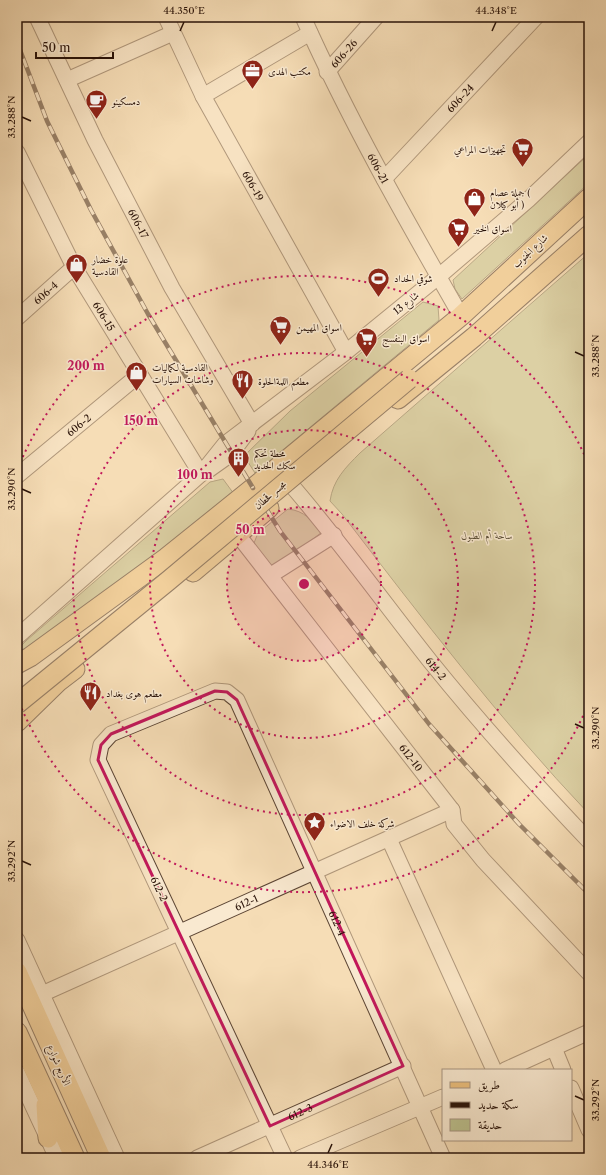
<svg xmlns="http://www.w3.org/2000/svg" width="606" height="1175" font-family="'Libre Caslon Text',Amiri,serif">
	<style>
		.green { fill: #bcc18e; stroke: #726a4b }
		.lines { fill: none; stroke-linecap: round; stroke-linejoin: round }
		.minor-casing { stroke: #5c4534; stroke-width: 17 }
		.major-casing { stroke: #291208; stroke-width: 21 }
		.minor { stroke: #f9e9d0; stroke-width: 15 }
		.major { stroke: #ebbe7b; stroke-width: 19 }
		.rail-casing { stroke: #291208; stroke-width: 4.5 }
		.rail { stroke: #f9e9d0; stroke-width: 3; stroke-dasharray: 9; stroke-linecap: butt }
		.major-bridge-casing { stroke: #291208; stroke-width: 21; stroke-linecap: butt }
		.major-bridge { stroke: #ebbe7b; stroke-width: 19 }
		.marked { fill: none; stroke: #c2185b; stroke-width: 3; stroke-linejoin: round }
		.ticks { fill: none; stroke: #291208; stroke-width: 1.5 }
		.ring { fill: none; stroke: #c2185b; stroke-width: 2; stroke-dasharray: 2 4 }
		.labels { text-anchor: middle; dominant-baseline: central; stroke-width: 3; stroke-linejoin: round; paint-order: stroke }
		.street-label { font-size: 10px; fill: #291208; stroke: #f9e9d0 }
		.poi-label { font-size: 10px; fill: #291208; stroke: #f9e9d0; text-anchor: start }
		.park-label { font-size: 10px; font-style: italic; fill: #5c4f37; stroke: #f9e9d0 }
		.centre { fill: #c2185b; stroke: #f9e9d0; stroke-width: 2 }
		.ring-label { font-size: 12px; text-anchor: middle; font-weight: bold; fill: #c2185b; stroke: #f9e9d0; stroke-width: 3; stroke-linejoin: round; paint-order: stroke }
		.neatline { fill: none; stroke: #291208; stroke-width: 1.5 }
		.ticks-label { font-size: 10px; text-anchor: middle; fill: #291208 }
	</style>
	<rect width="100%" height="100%" fill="#f6ddb6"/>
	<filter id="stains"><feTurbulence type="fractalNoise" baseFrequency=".005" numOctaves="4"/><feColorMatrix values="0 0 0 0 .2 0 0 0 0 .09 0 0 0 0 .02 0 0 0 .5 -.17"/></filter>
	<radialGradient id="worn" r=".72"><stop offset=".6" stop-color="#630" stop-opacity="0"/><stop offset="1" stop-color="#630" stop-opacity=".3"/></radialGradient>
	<g class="green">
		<polygon points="589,154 589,183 462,299 455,289 453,280"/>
		<path d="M589,253v561c-89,-94 -168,-197 -247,-300l-12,-13c3,-21 15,-33 30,-48z"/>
		<polygon points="423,302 438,306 439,320 255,473 244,456 290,411"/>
		<polygon points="223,479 234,494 39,643 17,655 17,650 27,640 210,482"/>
		<path d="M288,509c17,2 23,11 34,23l-50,38 -13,-16 -5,-11 4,-10z"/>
	</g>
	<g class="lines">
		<defs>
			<g id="minor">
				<path id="s1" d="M37,17l58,123 77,148 80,136"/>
				<path id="s2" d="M166,17l37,79 143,256"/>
				<path id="s3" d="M303,17c46,103 102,201 158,299"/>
				<path id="s4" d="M327,72l49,-55"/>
				<polyline points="67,80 173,33"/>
				<polyline points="203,96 310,33"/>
				<path id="s5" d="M17,152l57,115 127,207"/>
				<path id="s6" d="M384,179l152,-162"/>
				<path id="s7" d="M17,318l57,-51"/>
				<polyline points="207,471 231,454 248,431"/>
				<path id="s8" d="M17,476l123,-102"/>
				<path id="s9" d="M293,487c48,56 91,116 137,174 50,62 104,122 159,180"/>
				<path id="s10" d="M238,535l214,275 2,14 29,36 106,113"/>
				<polyline points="271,575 334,535"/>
				<polyline points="17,637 201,474 225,444 346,352 438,277 528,200 589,142"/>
				<polyline points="389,839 494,1070"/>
				<polyline points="17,940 117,1158"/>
				<path id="s11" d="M42,994l410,-184"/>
				<polyline points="554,1048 563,1070"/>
				<polyline points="505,1070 589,1032"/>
				<polyline points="17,1072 57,1158"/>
				<polyline points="571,1088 589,1130"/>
				<path id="s12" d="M197,1158l206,-92"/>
				<path id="s13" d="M285,1158l-187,-398 3,-15 10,-11 104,-43 12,1 10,8 206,458"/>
				<polyline points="300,1158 443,1097"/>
			</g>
			<g id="major">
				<polyline points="398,399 474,337 589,235"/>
				<polyline points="193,572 269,508"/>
				<polyline points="17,664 30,657 166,558 253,488 461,316 589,198"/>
				<polyline points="17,722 58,682 75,669"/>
				<polyline points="17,972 101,1158"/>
				<polyline points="17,1032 75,1158"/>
				<polyline points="46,1105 48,1138"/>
			</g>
		</defs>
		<use href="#minor" class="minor-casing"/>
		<use href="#major" class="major-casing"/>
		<use href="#minor" class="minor"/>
		<use href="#major" class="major"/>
		<defs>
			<g id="rail">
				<polyline points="17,42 47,121 91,210 148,314 253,488"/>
				<polyline points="267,510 280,531 429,724 519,824 589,894"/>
			</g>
		</defs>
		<use href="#rail" class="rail-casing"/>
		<use href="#rail" class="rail"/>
		<defs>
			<polyline id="major-bridge" points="17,704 168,581 409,379"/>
		</defs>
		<use href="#major-bridge" class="major-bridge-casing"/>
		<use href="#major-bridge" class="major-bridge"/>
	</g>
	<path d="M0 0H606V1175H0ZM215,691l12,1 10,8 166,366 -133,60 -172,-366 3,-15 10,-11z" fill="#f6ddb6" fill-opacity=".55" fill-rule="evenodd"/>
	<path class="marked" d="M215,691l12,1 10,8 166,366 -133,60 -172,-366 3,-15 10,-11z"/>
	<path class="ticks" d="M180,31l4,-9M492,31l4,-9M22,117l9,4M575,352l9,4M22,489l9,4M575,724l9,4M22,861l9,4M575,1096l9,4M328,1153l4,-9"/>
	<circle cx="304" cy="584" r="77" fill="#c2185b" fill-opacity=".12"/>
	<g class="ring">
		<circle cx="304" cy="584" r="77"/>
		<circle cx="304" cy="584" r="154"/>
		<circle cx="304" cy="584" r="231"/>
		<path d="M588 705A309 309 0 0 1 18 700M18 468A309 309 0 0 1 588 463"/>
	</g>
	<defs>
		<symbol id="office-pin" viewBox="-11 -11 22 30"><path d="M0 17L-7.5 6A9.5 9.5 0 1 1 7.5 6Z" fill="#8f2418" stroke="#f9e9d0"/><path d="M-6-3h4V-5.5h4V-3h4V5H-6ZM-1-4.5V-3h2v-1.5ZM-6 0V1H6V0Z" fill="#fff"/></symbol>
		<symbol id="cafe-pin" viewBox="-11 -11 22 30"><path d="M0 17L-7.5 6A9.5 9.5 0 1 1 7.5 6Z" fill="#8f2418" stroke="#f9e9d0"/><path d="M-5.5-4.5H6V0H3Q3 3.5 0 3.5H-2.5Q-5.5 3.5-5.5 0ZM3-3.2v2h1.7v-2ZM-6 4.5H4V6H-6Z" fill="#fff"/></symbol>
		<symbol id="supermarket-pin" viewBox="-11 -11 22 30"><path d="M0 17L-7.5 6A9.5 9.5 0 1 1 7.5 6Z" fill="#8f2418" stroke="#f9e9d0"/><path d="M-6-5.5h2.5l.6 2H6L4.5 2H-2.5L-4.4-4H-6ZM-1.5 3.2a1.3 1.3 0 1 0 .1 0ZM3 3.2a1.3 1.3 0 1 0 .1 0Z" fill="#fff"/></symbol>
		<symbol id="shop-pin" viewBox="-11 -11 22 30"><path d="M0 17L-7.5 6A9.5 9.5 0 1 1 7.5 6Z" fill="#8f2418" stroke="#f9e9d0"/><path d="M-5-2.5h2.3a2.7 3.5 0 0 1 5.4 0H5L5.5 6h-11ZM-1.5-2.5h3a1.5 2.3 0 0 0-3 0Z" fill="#fff"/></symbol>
		<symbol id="stadium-pin" viewBox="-11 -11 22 30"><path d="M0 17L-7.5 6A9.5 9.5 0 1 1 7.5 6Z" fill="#8f2418" stroke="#f9e9d0"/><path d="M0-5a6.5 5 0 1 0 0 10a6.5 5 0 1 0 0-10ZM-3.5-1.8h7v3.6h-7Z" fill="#fff"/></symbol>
		<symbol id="restaurant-pin" viewBox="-11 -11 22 30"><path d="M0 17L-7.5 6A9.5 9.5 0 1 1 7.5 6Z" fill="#8f2418" stroke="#f9e9d0"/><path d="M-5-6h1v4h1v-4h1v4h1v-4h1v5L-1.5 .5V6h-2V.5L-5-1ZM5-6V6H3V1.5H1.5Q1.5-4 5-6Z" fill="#fff"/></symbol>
		<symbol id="building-pin" viewBox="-11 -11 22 30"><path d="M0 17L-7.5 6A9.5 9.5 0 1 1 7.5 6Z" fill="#8f2418" stroke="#f9e9d0"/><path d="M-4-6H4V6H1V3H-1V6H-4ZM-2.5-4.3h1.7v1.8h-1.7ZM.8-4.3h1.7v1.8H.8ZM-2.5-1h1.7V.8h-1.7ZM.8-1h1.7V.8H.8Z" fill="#fff"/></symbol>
		<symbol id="sight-pin" viewBox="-11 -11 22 30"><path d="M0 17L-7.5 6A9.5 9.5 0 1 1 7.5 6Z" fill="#8f2418" stroke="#f9e9d0"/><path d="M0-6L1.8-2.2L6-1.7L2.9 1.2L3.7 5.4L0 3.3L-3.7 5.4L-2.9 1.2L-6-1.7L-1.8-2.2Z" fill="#fff"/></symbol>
	</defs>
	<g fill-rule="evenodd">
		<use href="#office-pin" x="240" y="58" width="25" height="34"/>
		<use href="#cafe-pin" x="84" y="88" width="25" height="34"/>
		<use href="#supermarket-pin" x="510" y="136" width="25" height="34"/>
		<use href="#shop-pin" x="462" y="186" width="25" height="34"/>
		<use href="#supermarket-pin" x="446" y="216" width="25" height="34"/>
		<use href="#shop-pin" x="64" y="252" width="25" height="34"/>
		<use href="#stadium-pin" x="366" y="266" width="25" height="34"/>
		<use href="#supermarket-pin" x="268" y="314" width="25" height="34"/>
		<use href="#supermarket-pin" x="354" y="326" width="25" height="34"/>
		<use href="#shop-pin" x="124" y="360" width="25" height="34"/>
		<use href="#restaurant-pin" x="230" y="368" width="25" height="34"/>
		<use href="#building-pin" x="226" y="446" width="25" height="34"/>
		<use href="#restaurant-pin" x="78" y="680" width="25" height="34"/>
		<use href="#sight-pin" x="302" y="810" width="25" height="34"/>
	</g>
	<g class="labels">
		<g class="street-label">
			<text stroke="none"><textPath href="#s4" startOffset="25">606-26</textPath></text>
			<text stroke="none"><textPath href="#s6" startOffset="111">606-24</textPath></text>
			<text stroke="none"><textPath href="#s3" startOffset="169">606-21</textPath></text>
			<text stroke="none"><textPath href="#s2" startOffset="190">606-19</textPath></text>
			<text stroke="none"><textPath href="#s1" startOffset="230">606-17</textPath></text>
			<text transform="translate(530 251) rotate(-43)">شارع الجنوب</text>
			<text stroke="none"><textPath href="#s7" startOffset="38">606-4</textPath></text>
			<text transform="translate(406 303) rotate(-39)">شارع 13</text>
			<text stroke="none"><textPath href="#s5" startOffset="186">606-15</textPath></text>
			<text stroke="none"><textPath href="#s8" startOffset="80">606-2</textPath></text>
			<text transform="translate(270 495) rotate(-40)">مجسر قحطان</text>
			<text stroke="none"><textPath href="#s9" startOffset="231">614-2</textPath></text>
			<text stroke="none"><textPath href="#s10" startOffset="282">612-10</textPath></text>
			<text transform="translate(159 889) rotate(65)">612-2</text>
			<text stroke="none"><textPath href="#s11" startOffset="224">612-1</textPath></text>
			<text stroke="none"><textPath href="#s13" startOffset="852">612-4</textPath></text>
			<text transform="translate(59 1065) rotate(66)">الأربع شوارع</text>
			<text stroke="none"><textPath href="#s12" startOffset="113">612-3</textPath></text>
		</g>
		<g class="poi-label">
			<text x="268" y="71">مكتب الهدى</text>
			<text x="112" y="101">دمسكينو</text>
			<text x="506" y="149" text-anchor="end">تجهيزات المراعي</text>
			<text x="490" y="192">جملة عصام (<tspan x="490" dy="12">أبو كيلان )</tspan></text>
			<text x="474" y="228">اسواق الخير</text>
			<text x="92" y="259">علوة خضار<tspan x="92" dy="12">القادسية</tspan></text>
			<text x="394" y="278">شوقي الحداد</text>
			<text x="296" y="327">اسواق المهيمن</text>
			<text x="382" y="338">اسواق البنفسج</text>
			<text x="152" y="367">القادسية لكماليات<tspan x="152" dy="12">وشاسات السيارات</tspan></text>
			<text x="258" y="381">مطعم اللمةالحلوة</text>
			<text x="254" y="453">محطة تحكم<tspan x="254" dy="12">سكك الحديد</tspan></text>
			<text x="106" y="693">مطعم هوى بغداد</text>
			<text x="330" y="823">شركة خلف الاضواء</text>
		</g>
		<g class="park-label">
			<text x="487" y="535">ساحة أم الطبول</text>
		</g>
	</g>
	<circle cx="304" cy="584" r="6" class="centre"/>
	<g class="ring-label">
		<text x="86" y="370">200 m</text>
		<text x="141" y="425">150 m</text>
		<text x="195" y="479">100 m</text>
		<text x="250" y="534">50 m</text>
	</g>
	<rect width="606" height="1175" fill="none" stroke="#f6ddb6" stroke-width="44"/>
	<rect x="442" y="1069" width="130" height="72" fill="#f9e9d0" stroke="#a69380"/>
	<rect x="450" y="1082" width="20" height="6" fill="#ebbe7b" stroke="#a69380"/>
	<text x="478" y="1089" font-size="12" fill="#291208">طريق</text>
	<rect x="450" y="1102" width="20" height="6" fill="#291208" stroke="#a69380"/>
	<text x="478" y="1109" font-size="12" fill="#291208">سكة حديد</text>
	<rect x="450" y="1119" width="20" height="12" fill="#bcc18e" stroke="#a69380"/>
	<text x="478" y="1129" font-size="12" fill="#291208">حديقة</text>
	<path d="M36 52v6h77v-6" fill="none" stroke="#291208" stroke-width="2"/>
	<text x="42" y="52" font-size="12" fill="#291208" stroke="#f9e9d0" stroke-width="3" paint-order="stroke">50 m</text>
	<rect x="22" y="22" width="562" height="1131" class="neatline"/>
	<g class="ticks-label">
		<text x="184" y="14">44.350°E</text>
		<text x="496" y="14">44.348°E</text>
		<text transform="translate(11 117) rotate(-90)" y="4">33.288°N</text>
		<text transform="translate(595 356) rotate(-90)" y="4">33.288°N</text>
		<text transform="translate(11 489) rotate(-90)" y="4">33.290°N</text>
		<text transform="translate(595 728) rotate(-90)" y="4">33.290°N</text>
		<text transform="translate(11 861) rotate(-90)" y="4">33.292°N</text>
		<text transform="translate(595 1100) rotate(-90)" y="4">33.292°N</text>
		<text x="328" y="1168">44.346°E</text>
	</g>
	<rect width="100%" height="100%" filter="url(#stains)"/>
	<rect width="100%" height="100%" fill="url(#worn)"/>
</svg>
